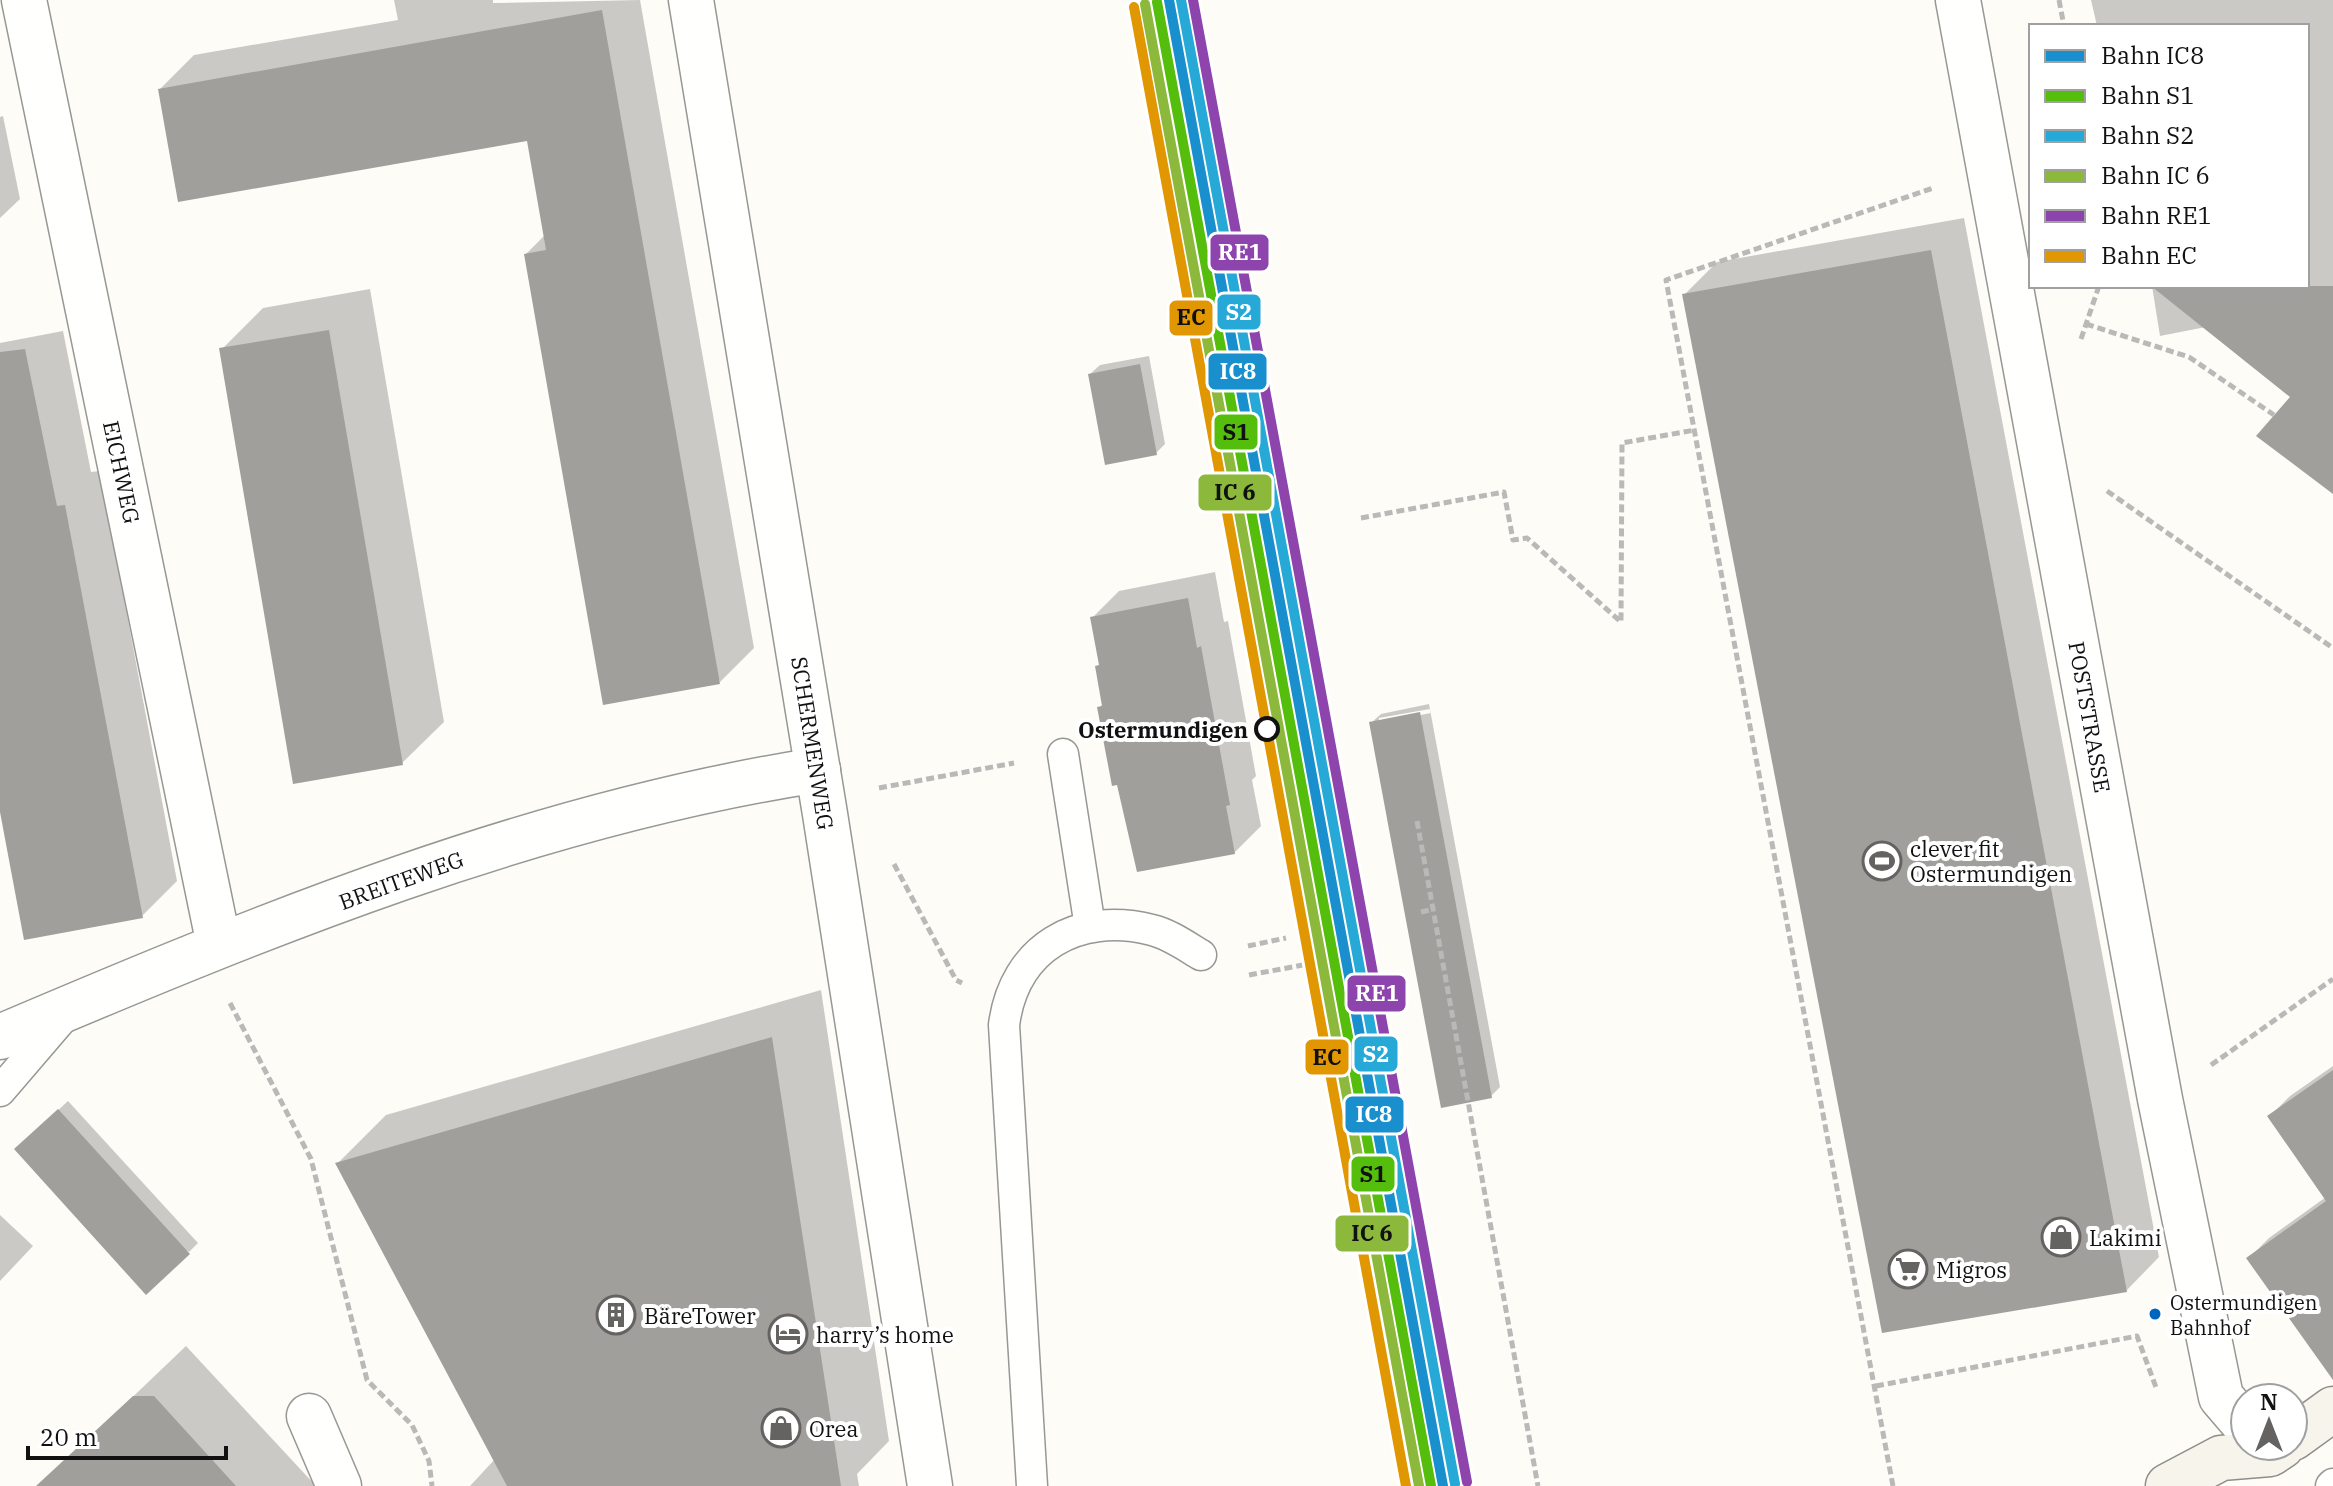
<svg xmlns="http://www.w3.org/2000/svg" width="2333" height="1486" font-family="'IBM Plex Serif',serif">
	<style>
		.shadow { fill: #0003; fill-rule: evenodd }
		.building { fill: #a19f9c }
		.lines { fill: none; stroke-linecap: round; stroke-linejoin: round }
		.service-casing { stroke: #979795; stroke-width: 33 }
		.minor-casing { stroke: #979795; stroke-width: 47 }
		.tertiary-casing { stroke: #979795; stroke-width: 47 }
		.secondary-casing { stroke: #8e8d8b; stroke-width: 47 }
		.path { stroke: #b9b9b8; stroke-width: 5; stroke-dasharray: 8 4; stroke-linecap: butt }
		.service { stroke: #fffffe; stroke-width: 30 }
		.minor { stroke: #fffffe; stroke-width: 44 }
		.tertiary { stroke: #fffffe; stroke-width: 44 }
		.secondary { stroke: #f6f4eb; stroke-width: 44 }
		.rail-1-casing { stroke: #fff; stroke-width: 16 }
		.rail-2-casing { stroke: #fff; stroke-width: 16 }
		.rail-3-casing { stroke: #fff; stroke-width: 16 }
		.rail-4-casing { stroke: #fff; stroke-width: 16 }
		.rail-5-casing { stroke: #fff; stroke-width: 16 }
		.rail-6-casing { stroke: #fff; stroke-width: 16 }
		.rail-1 { stroke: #1a8fce; stroke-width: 10 }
		.rail-2 { stroke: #55be0c; stroke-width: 10 }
		.rail-3 { stroke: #26a9d7; stroke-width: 10 }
		.rail-4 { stroke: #8cb83c; stroke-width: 10 }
		.rail-5 { stroke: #8e44ad; stroke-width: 10 }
		.rail-6 { stroke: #e09702; stroke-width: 10 }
		.stop-dot { fill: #fff; stroke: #111; stroke-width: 4 }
		.bus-dot { fill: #0065bd; stroke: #fff; stroke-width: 3 }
		.labels { text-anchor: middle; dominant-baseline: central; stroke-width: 8; stroke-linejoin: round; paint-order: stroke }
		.bus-label { font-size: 20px; fill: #111; stroke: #fff; text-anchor: start }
		.street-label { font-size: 22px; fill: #111; stroke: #fff }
		.stop-label { font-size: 22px; font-weight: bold; fill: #111; stroke: #fff; text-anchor: end }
		.poi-label { font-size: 22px; fill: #111; stroke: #fff; text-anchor: start }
		.line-badge { stroke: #fff; stroke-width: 3 }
		.badge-label { font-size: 22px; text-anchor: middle; font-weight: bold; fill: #fff }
		.pale-badge-label { font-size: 22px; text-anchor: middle; font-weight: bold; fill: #111 }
	</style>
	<rect width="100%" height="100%" fill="#fdfcf7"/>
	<g class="shadow">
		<polygon points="394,0 493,0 493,3 640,0 754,648 720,682 526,254 545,235 528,138 160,89 194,55 398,20"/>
		<polygon points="2091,0 2333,0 2333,491 2293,397 2206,327 2160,336 2152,286 2307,286 2307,26 2097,26"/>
		<polygon points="3,116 20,199 0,218 0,117"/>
		<polygon points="1964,218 2159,1257 2126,1291 1684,295 1717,262"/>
		<polygon points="370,289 444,722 402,763 222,349 263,308"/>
		<polygon points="63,331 91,472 100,471 177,881 142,916 0,801 0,343"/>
		<polygon points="1149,356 1165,444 1156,453 1090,374 1100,365"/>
		<polygon points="1215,572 1224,622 1228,621 1256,776 1252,780 1261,826 1234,853 1099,708 1104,703 1101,663 1093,617 1119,591"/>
		<path d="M1429,704l71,383 -9,9 -120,-373 10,-9zM1430,709l1,4 -52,10v-5z"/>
		<polygon points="821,990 889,1441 857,1474 859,1486 470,1486 495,1459 338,1163 386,1115"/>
		<polygon points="2333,1066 2333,1317 2248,1259 2269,1238 2326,1197 2269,1117 2290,1096"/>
		<polygon points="68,1101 198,1243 189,1252 26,1140"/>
		<polygon points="0,1215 33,1246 0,1281"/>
		<polygon points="186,1346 316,1486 67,1486 54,1472"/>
	</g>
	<g class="building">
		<polygon points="602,10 720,684 603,705 524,254 546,250 527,141 178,202 158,89"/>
		<polygon points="1931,250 2127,1292 1882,1333 1682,294"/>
		<polygon points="2151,286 2333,286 2333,494 2256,436 2290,397"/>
		<polygon points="329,330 403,765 293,784 219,348"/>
		<polygon points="25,349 57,506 65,505 143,918 24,940 0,812 0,352"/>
		<polygon points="1140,364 1157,455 1105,465 1088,374"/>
		<polygon points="1188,598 1197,648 1201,646 1230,805 1226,806 1235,854 1137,872 1117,785 1112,786 1097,707 1102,706 1095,666 1099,665 1090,617"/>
		<polygon points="1420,712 1492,1098 1441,1108 1369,722"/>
		<polygon points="772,1037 841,1486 507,1486 335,1163"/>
		<polygon points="2333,1070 2333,1380 2246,1258 2326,1201 2267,1116"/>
		<polygon points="58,1109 190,1254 146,1295 14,1149"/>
		<polygon points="133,1396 154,1396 236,1486 36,1486"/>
	</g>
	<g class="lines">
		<defs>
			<g id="service">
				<polyline points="1063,754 1090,927"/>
				<polyline points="0,1091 66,1014"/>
				<path d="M1032,1486l-28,-461c10,-77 73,-114 148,-95 17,4 34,16 49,25"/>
				<polyline points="2331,1486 2333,1484"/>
			</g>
			<g id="minor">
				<polyline points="24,0 219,945"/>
				<polyline points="1958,0 2160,1099 2221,1397 2245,1425"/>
				<path d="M0,1037c263,-112 534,-223 818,-267"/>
				<polyline points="309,1416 339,1486"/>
			</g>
			<polyline id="tertiary" points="691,0 825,814 930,1486"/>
			<g id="secondary">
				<polyline points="2293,1438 2333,1409"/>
				<polyline points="2168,1486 2221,1458 2270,1454 2282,1446"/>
			</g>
		</defs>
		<use href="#service" class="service-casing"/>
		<use href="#minor" class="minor-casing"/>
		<use href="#tertiary" class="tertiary-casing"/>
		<use href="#secondary" class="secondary-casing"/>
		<g class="path">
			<polyline points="2059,0 2064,26"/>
			<polyline points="2086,324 2189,357 2274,415"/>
			<polyline points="2081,339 2099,286"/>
			<polyline points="2107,491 2333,648"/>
			<polyline points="1361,518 1504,492 1513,540 1527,538 1621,622 1622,443 1695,430"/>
			<polyline points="879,788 1014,763"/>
			<polyline points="1417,821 1538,1486"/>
			<polyline points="894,864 956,980 962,983"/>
			<polyline points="1421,912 1434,909"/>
			<polyline points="1248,946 1286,938"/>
			<polyline points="1249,975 1330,960"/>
			<polyline points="230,1003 311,1159 367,1380 412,1425 429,1461 432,1486"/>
			<polyline points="2211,1065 2333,979"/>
			<polyline points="1876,1386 2137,1336 2157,1390"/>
			<polyline points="1893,1486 1666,280 1933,188"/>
		</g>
		<use href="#service" class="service"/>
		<use href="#minor" class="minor"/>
		<use href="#tertiary" class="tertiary"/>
		<use href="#secondary" class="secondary"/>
		<defs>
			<polyline id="rail-1" points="1169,0 1443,1486"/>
			<polyline id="rail-2" points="1157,2 1431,1486"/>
			<polyline id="rail-3" points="1181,0 1455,1484"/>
			<polyline id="rail-4" points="1145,4 1419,1486"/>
			<polyline id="rail-5" points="1193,0 1467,1482"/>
			<polyline id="rail-6" points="1134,7 1406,1486"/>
		</defs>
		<use href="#rail-1" class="rail-1-casing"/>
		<use href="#rail-2" class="rail-2-casing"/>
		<use href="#rail-3" class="rail-3-casing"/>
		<use href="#rail-4" class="rail-4-casing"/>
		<use href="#rail-5" class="rail-5-casing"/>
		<use href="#rail-6" class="rail-6-casing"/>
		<use href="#rail-1" class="rail-1"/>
		<use href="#rail-2" class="rail-2"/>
		<use href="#rail-3" class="rail-3"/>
		<use href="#rail-4" class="rail-4"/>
		<use href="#rail-5" class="rail-5"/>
		<use href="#rail-6" class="rail-6"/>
	</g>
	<defs>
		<symbol id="stadium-ring" viewBox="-11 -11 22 22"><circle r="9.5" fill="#fff" stroke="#646362" stroke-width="1.5"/><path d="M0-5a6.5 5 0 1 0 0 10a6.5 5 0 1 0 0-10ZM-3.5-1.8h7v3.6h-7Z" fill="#646362"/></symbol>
		<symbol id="shop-ring" viewBox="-11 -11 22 22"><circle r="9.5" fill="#fff" stroke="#646362" stroke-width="1.5"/><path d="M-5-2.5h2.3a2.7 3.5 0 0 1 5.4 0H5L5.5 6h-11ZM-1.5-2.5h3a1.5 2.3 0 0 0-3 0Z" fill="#646362"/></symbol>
		<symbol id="supermarket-ring" viewBox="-11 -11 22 22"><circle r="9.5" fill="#fff" stroke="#646362" stroke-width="1.5"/><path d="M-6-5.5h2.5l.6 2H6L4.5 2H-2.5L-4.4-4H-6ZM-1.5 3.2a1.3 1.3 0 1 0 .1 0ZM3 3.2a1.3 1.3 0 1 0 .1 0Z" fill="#646362"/></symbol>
		<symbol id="building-ring" viewBox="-11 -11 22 22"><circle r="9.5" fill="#fff" stroke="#646362" stroke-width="1.5"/><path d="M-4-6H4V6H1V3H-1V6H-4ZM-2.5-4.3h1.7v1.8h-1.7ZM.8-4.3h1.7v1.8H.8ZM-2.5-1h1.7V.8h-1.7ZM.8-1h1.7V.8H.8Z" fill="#646362"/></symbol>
		<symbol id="hotel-ring" viewBox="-11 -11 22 22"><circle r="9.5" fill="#fff" stroke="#646362" stroke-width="1.5"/><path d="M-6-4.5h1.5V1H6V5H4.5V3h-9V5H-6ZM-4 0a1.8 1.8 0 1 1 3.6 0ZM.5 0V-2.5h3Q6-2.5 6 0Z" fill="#646362"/></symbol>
	</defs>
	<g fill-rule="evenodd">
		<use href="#stadium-ring" x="1860" y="839" width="44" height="44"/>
		<use href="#shop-ring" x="2039" y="1215" width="44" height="44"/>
		<use href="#supermarket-ring" x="1886" y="1247" width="44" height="44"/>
		<use href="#building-ring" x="594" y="1293" width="44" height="44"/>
		<use href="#hotel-ring" x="766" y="1312" width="44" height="44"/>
		<use href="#shop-ring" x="759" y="1406" width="44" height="44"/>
	</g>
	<circle class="stop-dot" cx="1267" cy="729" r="11"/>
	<circle class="bus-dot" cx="2155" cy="1314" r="7"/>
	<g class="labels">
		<g class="bus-label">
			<text x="2170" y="1302">Ostermundigen<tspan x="2170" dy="25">Bahnhof</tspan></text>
		</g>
		<g class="street-label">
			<text transform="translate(122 472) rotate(78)">EICHWEG</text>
			<text transform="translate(2090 717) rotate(80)">POSTSTRASSE</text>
			<text transform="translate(813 743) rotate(81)">SCHERMENWEG</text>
			<text transform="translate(401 880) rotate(-20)">BREITEWEG</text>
		</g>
		<g class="stop-label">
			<text x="1248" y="729">Ostermundigen</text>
		</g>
		<g class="poi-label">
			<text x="1910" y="848">clever fit<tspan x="1910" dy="25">Ostermundigen</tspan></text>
			<text x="2089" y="1237">Lakimi</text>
			<text x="1936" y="1269">Migros</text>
			<text x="644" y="1315">BäreTower</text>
			<text x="816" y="1334">harry’s home</text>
			<text x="809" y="1428">Orea</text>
		</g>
	</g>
	<g class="line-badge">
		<rect x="1209" y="233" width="61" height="39" rx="8" fill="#8e44ad"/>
		<rect x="1216" y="293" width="46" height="38" rx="8" fill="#26a9d7"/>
		<rect x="1168" y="299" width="46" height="38" rx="8" fill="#e09702"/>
		<rect x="1207" y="352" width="61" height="39" rx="8" fill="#1a8fce"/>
		<rect x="1213" y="413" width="46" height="38" rx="8" fill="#55be0c"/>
		<rect x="1197" y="473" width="76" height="39" rx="8" fill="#8cb83c"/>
		<rect x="1346" y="974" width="61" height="39" rx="8" fill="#8e44ad"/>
		<rect x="1353" y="1035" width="46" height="38" rx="8" fill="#26a9d7"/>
		<rect x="1304" y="1038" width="46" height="38" rx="8" fill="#e09702"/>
		<rect x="1344" y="1095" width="61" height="39" rx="8" fill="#1a8fce"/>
		<rect x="1350" y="1155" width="46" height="38" rx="8" fill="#55be0c"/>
		<rect x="1334" y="1214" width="76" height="39" rx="8" fill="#8cb83c"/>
	</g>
	<g class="badge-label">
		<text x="1240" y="260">RE1</text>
		<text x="1239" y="320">S2</text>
		<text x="1238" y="379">IC8</text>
		<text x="1377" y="1001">RE1</text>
		<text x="1376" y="1062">S2</text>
		<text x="1374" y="1122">IC8</text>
	</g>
	<g class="pale-badge-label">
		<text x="1191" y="325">EC</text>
		<text x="1236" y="440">S1</text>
		<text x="1235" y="500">IC 6</text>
		<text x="1327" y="1065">EC</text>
		<text x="1373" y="1182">S1</text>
		<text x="1372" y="1241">IC 6</text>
	</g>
	<rect x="2029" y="24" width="280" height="264" fill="#ffffff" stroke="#a0a0a0" stroke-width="2"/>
	<rect x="2045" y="50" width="40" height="12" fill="#1a8fce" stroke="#a0a0a0" stroke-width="2"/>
	<text x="2101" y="64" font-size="24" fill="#111111">Bahn IC8</text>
	<rect x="2045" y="90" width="40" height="12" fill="#55be0c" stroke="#a0a0a0" stroke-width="2"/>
	<text x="2101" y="104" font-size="24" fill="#111111">Bahn S1</text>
	<rect x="2045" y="130" width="40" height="12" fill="#26a9d7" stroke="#a0a0a0" stroke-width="2"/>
	<text x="2101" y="144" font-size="24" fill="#111111">Bahn S2</text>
	<rect x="2045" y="170" width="40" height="12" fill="#8cb83c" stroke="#a0a0a0" stroke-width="2"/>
	<text x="2101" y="184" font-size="24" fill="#111111">Bahn IC 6</text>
	<rect x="2045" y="210" width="40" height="12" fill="#8e44ad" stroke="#a0a0a0" stroke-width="2"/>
	<text x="2101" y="224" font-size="24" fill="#111111">Bahn RE1</text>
	<rect x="2045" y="250" width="40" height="12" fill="#e09702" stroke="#a0a0a0" stroke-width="2"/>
	<text x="2101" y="264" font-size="24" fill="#111111">Bahn EC</text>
	<g transform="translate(2269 1422)"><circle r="38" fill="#ffffff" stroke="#a0a0a0" stroke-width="2"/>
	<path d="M0-6L14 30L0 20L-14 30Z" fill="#646362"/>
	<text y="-12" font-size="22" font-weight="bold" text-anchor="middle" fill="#111111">N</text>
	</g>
	<path d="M28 1446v12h198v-12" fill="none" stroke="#111111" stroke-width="4"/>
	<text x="40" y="1446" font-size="24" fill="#111111" stroke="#ffffff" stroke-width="6" paint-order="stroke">20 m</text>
</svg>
